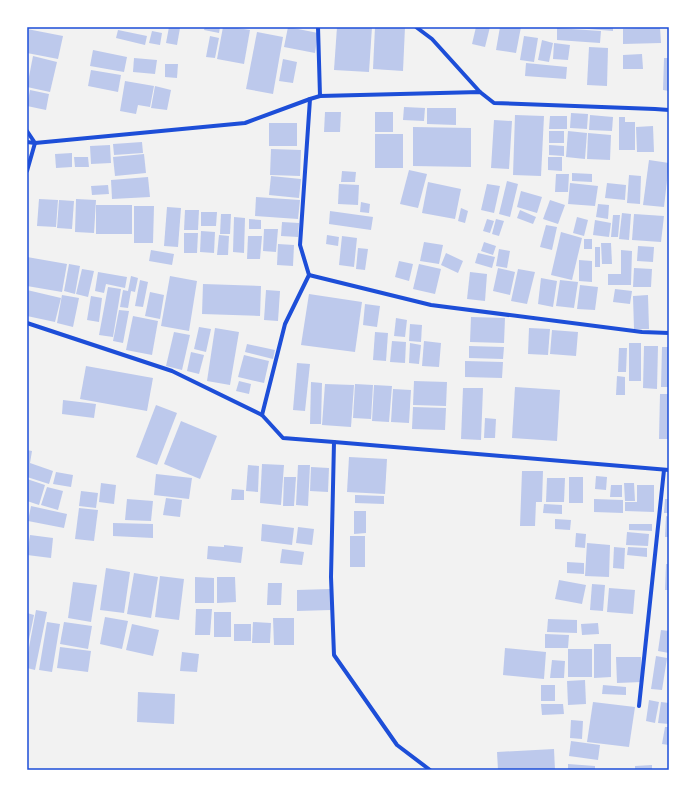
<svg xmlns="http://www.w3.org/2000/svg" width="696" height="797" font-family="Commissioner,sans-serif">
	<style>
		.building { fill: #bdc9ec }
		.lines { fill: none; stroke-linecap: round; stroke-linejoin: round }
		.minor { stroke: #1d4ed8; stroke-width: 4 }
		.neatline { fill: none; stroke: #1d4ed8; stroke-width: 1.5 }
	</style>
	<rect width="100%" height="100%" fill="#f2f2f2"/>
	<g class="building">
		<polygon points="169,27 180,28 177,45 166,43"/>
		<polygon points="205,27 220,27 219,33 204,30"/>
		<polygon points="223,27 231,27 250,30 244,64 217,59"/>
		<polygon points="288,27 318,33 315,53 284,47"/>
		<polygon points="337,27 372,27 369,72 334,70"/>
		<polygon points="375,27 405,27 403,71 373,69"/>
		<polygon points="476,27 490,27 485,47 472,44"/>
		<polygon points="500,27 521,27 516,53 496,50"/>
		<polygon points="577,27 613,27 613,31 577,28"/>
		<polygon points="660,27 661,43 623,44 623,29"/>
		<polygon points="557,28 601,31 600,43 557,40"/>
		<polygon points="27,29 63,36 58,59 27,53"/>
		<polygon points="118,30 147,36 145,45 116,38"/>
		<polygon points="152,31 162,33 160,45 149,43"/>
		<polygon points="257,32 283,37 273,94 246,89"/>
		<polygon points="210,36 219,38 215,58 206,57"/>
		<polygon points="524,36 538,38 534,62 520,60"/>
		<polygon points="542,40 553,43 549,62 538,60"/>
		<polygon points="554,43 570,45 568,60 553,59"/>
		<polygon points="589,47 608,48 607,86 587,85"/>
		<polygon points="93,50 127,57 124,72 90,66"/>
		<polygon points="642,54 643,69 623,69 623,55"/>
		<polygon points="33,56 57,62 50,92 27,87"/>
		<polygon points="134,58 157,60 155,74 133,72"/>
		<polygon points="664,58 669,58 669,91 663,90"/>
		<polygon points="283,59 297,62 293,83 279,81"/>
		<polygon points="526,63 567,67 566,79 525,76"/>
		<polygon points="165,64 178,64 177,78 165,77"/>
		<polygon points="91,70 121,75 118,92 88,86"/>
		<polygon points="125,81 154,86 150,107 138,105 136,114 120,111"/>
		<polygon points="155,86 171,90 167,110 151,108"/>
		<polygon points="30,90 49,94 46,110 27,106"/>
		<polygon points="404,107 425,108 424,121 403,120"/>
		<polygon points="427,108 456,108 456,125 427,124"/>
		<polygon points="325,112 341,112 340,132 324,132"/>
		<rect x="375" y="112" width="18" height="20"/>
		<polygon points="571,113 588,114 587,129 570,128"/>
		<polygon points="515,115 544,116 541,176 513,175"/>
		<polygon points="590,115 613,117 612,131 589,130"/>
		<polygon points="550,116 567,116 567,129 549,129"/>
		<polygon points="619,117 625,117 625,122 635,122 635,150 619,150"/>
		<polygon points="494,120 512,121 509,169 491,168"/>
		<rect x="269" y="123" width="28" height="23"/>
		<polygon points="653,126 654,152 637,152 636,127"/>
		<polygon points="413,127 471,128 471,167 413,166"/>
		<rect x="549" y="131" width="15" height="12"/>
		<polygon points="568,131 587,133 585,159 566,157"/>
		<polygon points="588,133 611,135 610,160 587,159"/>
		<rect x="375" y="134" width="28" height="34"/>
		<polygon points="142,142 143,153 114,155 113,144"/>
		<polygon points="110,145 111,163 91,164 90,146"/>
		<polygon points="549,145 564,146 564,156 549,155"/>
		<polygon points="271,149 301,150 300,176 270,175"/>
		<polygon points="72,153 72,167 56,168 55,154"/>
		<polygon points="144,154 146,173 115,176 113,157"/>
		<polygon points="74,157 88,157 89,167 75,167"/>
		<polygon points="548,157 562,157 562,171 548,170"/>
		<polygon points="649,160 669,163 664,207 643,205"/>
		<polygon points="409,170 427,174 418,208 400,204"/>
		<polygon points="342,171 356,172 355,182 341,182"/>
		<polygon points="572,173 592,174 592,182 572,181"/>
		<polygon points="556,174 569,174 568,192 555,192"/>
		<polygon points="629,175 641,176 640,204 627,203"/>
		<polygon points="271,176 301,179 299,198 269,195"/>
		<polygon points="148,177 150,197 112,199 111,180"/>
		<polygon points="507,181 518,184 510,217 499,214"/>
		<polygon points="428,182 461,189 455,219 422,213"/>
		<polygon points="570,183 598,186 595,206 568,204"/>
		<polygon points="607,183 626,185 625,200 605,198"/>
		<polygon points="339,184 359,185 358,205 338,204"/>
		<polygon points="487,184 500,186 494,213 481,210"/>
		<polygon points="108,185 109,194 92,195 91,186"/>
		<polygon points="521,191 542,197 537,213 517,207"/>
		<polygon points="256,197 300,200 298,219 255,216"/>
		<polygon points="39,199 58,200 56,227 37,226"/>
		<polygon points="76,199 96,200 94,233 75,232"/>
		<polygon points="59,200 74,201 72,229 57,228"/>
		<polygon points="550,200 565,205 558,224 543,219"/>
		<polygon points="361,202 370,204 369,213 360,212"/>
		<polygon points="598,204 609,205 608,219 596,217"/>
		<rect x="96" y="205" width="36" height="29"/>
		<polygon points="134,206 154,206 153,243 134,243"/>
		<polygon points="167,207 181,208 178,247 164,246"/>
		<polygon points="461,208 468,211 465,223 458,221"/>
		<polygon points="185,210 199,210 198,230 184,230"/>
		<polygon points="520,210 536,217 533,224 517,218"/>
		<polygon points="330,211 373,217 371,230 329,224"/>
		<polygon points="201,212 217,212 216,226 201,226"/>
		<polygon points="622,213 631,214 629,240 619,239"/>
		<polygon points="221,214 231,214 230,234 220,234"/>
		<polygon points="634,214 664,216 661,242 632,240"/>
		<polygon points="613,215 620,215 618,237 611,237"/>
		<polygon points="234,217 245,218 244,253 233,252"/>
		<polygon points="577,217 588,220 584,236 573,233"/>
		<polygon points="249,219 261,220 261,229 249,229"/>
		<polygon points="487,219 494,221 490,233 483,231"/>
		<polygon points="496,219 504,221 499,236 492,234"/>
		<polygon points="595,220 611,223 609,237 593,235"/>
		<polygon points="282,222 299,223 298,237 281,236"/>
		<polygon points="546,225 557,227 552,250 540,247"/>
		<polygon points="264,229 278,229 276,252 263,251"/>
		<polygon points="201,231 215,232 214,253 200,252"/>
		<polygon points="561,232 582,238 572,280 551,275"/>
		<polygon points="184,233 198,233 197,253 184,253"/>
		<polygon points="219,235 229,236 228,255 217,255"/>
		<polygon points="327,235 339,237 338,246 326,244"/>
		<polygon points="248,236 262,236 260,259 247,259"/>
		<polygon points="342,236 357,238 354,267 339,265"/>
		<rect x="584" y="239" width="8" height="10"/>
		<polygon points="424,242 443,245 439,264 420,261"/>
		<polygon points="484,242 496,246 493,255 481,251"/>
		<polygon points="601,243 611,243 612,264 602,264"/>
		<polygon points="278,244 294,245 293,266 277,265"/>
		<polygon points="638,246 654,247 653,262 637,261"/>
		<rect x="595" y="247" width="5" height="20"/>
		<polygon points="358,248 368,249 365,270 356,269"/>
		<polygon points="499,249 510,251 507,268 496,266"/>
		<polygon points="151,250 174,254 172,265 149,261"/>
		<polygon points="621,250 632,251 631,285 608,285 608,274 621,274"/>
		<polygon points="446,253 463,261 458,273 441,265"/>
		<polygon points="478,253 495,257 492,268 475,263"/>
		<polygon points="27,257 67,264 62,292 27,286"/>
		<polygon points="579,260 592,261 592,282 579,281"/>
		<polygon points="399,261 413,264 409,281 395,277"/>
		<polygon points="69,264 80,266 75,294 64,291"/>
		<polygon points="419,264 441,269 435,294 413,289"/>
		<polygon points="498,268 515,272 510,295 493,291"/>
		<polygon points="634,268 652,269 651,287 633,287"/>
		<polygon points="82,269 94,271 88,297 76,294"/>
		<polygon points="518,269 535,272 527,304 511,301"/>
		<polygon points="98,272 127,277 125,288 106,284 104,293 95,291"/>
		<polygon points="470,272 487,274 485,301 467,299"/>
		<polygon points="131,276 138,278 135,292 131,291 128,308 120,307 123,290 128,291"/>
		<polygon points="170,276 197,281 189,331 161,326"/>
		<polygon points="541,278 557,281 553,307 538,304"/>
		<polygon points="140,280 148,282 143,307 135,306"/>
		<polygon points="560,280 578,282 574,308 556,306"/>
		<polygon points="203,284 261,286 260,316 202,314"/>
		<polygon points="580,285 598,287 595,310 577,309"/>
		<polygon points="108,287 121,289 113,337 99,335"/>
		<polygon points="615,289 632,291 630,304 613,302"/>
		<polygon points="27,290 61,298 55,322 27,316"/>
		<polygon points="266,290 280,291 278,321 264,320"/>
		<polygon points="150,292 164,295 160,319 145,316"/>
		<polygon points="309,294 362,302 355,352 301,345"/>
		<polygon points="62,295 79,298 73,327 57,323"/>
		<polygon points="648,295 649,329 634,329 633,296"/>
		<polygon points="91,296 102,298 99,322 87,320"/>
		<polygon points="365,304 380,306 377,327 363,325"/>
		<polygon points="119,310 129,311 123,343 113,341"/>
		<polygon points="133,316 158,321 152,355 126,350"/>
		<polygon points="471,317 505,318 504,343 470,342"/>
		<polygon points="396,318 407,320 405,337 394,336"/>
		<polygon points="410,324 422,325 421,342 409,341"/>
		<polygon points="199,327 211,329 206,352 194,349"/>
		<polygon points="215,328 239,332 230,385 207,381"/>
		<polygon points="529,328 550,329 548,355 528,354"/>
		<polygon points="552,330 578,332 576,356 550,354"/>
		<polygon points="174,332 190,335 182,370 166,366"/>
		<polygon points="375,332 388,333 386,361 373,360"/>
		<polygon points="392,341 406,342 405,363 390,362"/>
		<polygon points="424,341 441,343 439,367 422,366"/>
		<polygon points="410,343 421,345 419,364 409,363"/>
		<rect x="629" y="343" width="12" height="38"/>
		<polygon points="247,344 275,350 273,359 245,352"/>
		<polygon points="469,346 504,347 503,359 469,358"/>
		<polygon points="644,346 658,346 657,389 643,388"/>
		<polygon points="662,347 669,347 669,387 661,387"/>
		<polygon points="619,348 627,348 626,372 618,372"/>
		<polygon points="191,352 204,355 199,374 187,371"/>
		<polygon points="244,355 269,361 264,383 238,377"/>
		<polygon points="465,361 503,362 502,378 465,377"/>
		<polygon points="297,363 310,364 305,411 293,410"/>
		<polygon points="86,366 153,378 147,411 80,399"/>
		<polygon points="617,376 625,377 625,395 616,395"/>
		<polygon points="239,381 251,384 249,394 236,391"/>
		<polygon points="414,381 447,382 446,406 413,405"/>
		<polygon points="311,382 322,383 321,424 310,424"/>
		<polygon points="325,384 354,385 351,427 322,425"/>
		<polygon points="355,384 373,385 371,419 353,418"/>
		<polygon points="374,385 392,386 389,422 372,421"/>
		<polygon points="515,387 560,390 557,441 512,438"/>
		<polygon points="463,388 483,388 481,440 461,439"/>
		<polygon points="393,389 411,390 409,423 391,422"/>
		<polygon points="660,394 669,394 669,439 659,439"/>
		<polygon points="63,400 96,404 94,418 62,414"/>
		<polygon points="156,405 177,413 157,465 136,457"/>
		<polygon points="413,407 446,408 445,430 412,429"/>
		<polygon points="485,418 496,419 495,438 484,438"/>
		<polygon points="181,421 217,436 200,479 164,464"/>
		<polygon points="27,450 32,451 30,463 53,471 49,484 27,477"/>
		<polygon points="349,457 387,459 385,494 347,492"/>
		<polygon points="262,464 284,465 281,505 260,503"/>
		<polygon points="248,465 259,466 258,492 246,491"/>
		<polygon points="298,465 310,465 308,506 296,505"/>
		<polygon points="311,467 329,468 328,492 310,491"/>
		<polygon points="522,471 543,471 542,502 536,502 535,526 520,526"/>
		<polygon points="56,472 73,475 71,487 53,484"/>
		<polygon points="156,474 192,478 189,499 154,495"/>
		<polygon points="596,476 607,477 606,490 595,489"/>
		<polygon points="284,477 296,477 294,506 283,506"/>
		<rect x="569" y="477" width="14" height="26"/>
		<polygon points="547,478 565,478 564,502 546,502"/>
		<polygon points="27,479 45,485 39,505 27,501"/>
		<polygon points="101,483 116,485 114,504 99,502"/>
		<polygon points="624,483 634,483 635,501 625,501"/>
		<polygon points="611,485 622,485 622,497 610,497"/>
		<polygon points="637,485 654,485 654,512 625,511 625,502 637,502"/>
		<polygon points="47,487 63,491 58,510 41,505"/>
		<polygon points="232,489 244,490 244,500 231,500"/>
		<polygon points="81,491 98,493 96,508 79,506"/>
		<polygon points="355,495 384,496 384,504 355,503"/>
		<polygon points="166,498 182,500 180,517 163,515"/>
		<polygon points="127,499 153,501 151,521 125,520"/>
		<polygon points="594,499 623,500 623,513 594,512"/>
		<polygon points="665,499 669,499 669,513 664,513"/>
		<polygon points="544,504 562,505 562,514 543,513"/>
		<polygon points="31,506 67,514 64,528 28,521"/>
		<polygon points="79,508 98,510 94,541 75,539"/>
		<polygon points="354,511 366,511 366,533 354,534"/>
		<polygon points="666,516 669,517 669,537 665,537"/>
		<polygon points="555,519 571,520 570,530 555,529"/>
		<polygon points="113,523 153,524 153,538 113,536"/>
		<polygon points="262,524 294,528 292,545 261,541"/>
		<polygon points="629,524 652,524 652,531 629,530"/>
		<polygon points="298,527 314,529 312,545 296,543"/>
		<polygon points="627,532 649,534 648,546 626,545"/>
		<polygon points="576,533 586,534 585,548 575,547"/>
		<polygon points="30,535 53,538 51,558 27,555"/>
		<rect x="350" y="536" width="15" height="31"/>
		<polygon points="587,543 610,545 609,577 585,576"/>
		<polygon points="224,545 243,547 241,563 207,559 208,546 224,547"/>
		<polygon points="614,547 625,548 624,569 613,568"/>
		<polygon points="628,547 647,548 647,557 627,555"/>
		<polygon points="282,549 304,552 302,565 280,563"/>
		<polygon points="567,562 584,563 584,574 567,573"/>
		<polygon points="666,564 669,564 669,590 665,590"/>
		<polygon points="106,568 130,572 124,613 100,610"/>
		<polygon points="134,573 158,577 151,618 127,614"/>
		<polygon points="160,576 184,579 179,620 155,617"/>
		<polygon points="195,577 214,578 214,603 195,603"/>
		<polygon points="217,577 235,577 236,602 217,603"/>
		<polygon points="559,580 586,585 582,604 555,599"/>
		<polygon points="73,582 97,585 91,622 68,618"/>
		<polygon points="268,583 282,583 281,605 267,605"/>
		<polygon points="592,584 605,585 603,611 590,610"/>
		<polygon points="609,588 635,590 633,614 607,612"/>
		<polygon points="330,589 331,610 297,611 297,590"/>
		<polygon points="196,609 212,609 210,635 195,635"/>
		<polygon points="36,610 47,612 35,670 27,668 27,658"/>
		<rect x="214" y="612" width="17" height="25"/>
		<polygon points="27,613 34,615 28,644 27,644"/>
		<polygon points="105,617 128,621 122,649 100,644"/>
		<polygon points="273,618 294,618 294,645 274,645"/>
		<polygon points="548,619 577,620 577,633 547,632"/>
		<polygon points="47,622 60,624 52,672 39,670"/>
		<polygon points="64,622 92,626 88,649 60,644"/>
		<polygon points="253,622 271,623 270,643 252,643"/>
		<polygon points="598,623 599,634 582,635 581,624"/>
		<polygon points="132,624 159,630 153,656 126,650"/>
		<rect x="234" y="624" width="17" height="17"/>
		<polygon points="661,630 669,631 669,653 658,651"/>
		<polygon points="545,634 569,635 568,648 545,648"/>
		<polygon points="594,644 611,644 611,677 594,678"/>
		<polygon points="60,647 91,651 88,672 57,668"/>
		<polygon points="505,648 546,652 544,679 503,675"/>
		<rect x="568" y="649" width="24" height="28"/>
		<polygon points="182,652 199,654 197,672 180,671"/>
		<polygon points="656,656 667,658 662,690 651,689"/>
		<polygon points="616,657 641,657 642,682 617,683"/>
		<polygon points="552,660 565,661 564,678 550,678"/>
		<polygon points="585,680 586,704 568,705 567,681"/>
		<rect x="541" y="685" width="14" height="16"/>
		<polygon points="603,685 626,687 626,695 602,694"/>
		<polygon points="138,692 175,694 174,724 137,722"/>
		<polygon points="649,700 659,702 655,723 646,721"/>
		<polygon points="593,702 635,707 629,747 587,742"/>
		<polygon points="661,702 669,703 669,724 658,723"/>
		<polygon points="541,704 563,704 564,714 542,715"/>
		<polygon points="571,720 583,721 582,739 570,738"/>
		<polygon points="665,727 669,727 669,745 662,744"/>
		<polygon points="571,741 600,745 598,760 569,756"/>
		<polygon points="554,749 555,770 498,770 497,752"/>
		<polygon points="568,764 595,766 595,770 568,770"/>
		<polygon points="652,765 652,770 635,770 635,766"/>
	</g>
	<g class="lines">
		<g class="minor">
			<polyline points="318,27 320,96 480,92 494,103 655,109 669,110"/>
			<polyline points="416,27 432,39 480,92"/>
			<polyline points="27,131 35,143 27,171"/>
			<polyline points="27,142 35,143 245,123 310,99 320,96"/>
			<polyline points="309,275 431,305 642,332 669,333"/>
			<polyline points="27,323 172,371 262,415 283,438 334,442 669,470"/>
			<polyline points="262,415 285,324 309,275 300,245 310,99"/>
			<polyline points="334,442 331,577 334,655 397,745 430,770"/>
			<polyline points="639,706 664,470"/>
		</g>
	</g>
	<rect width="696" height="797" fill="none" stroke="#ffffff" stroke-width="56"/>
	<rect x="28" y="28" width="640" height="741" class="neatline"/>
</svg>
